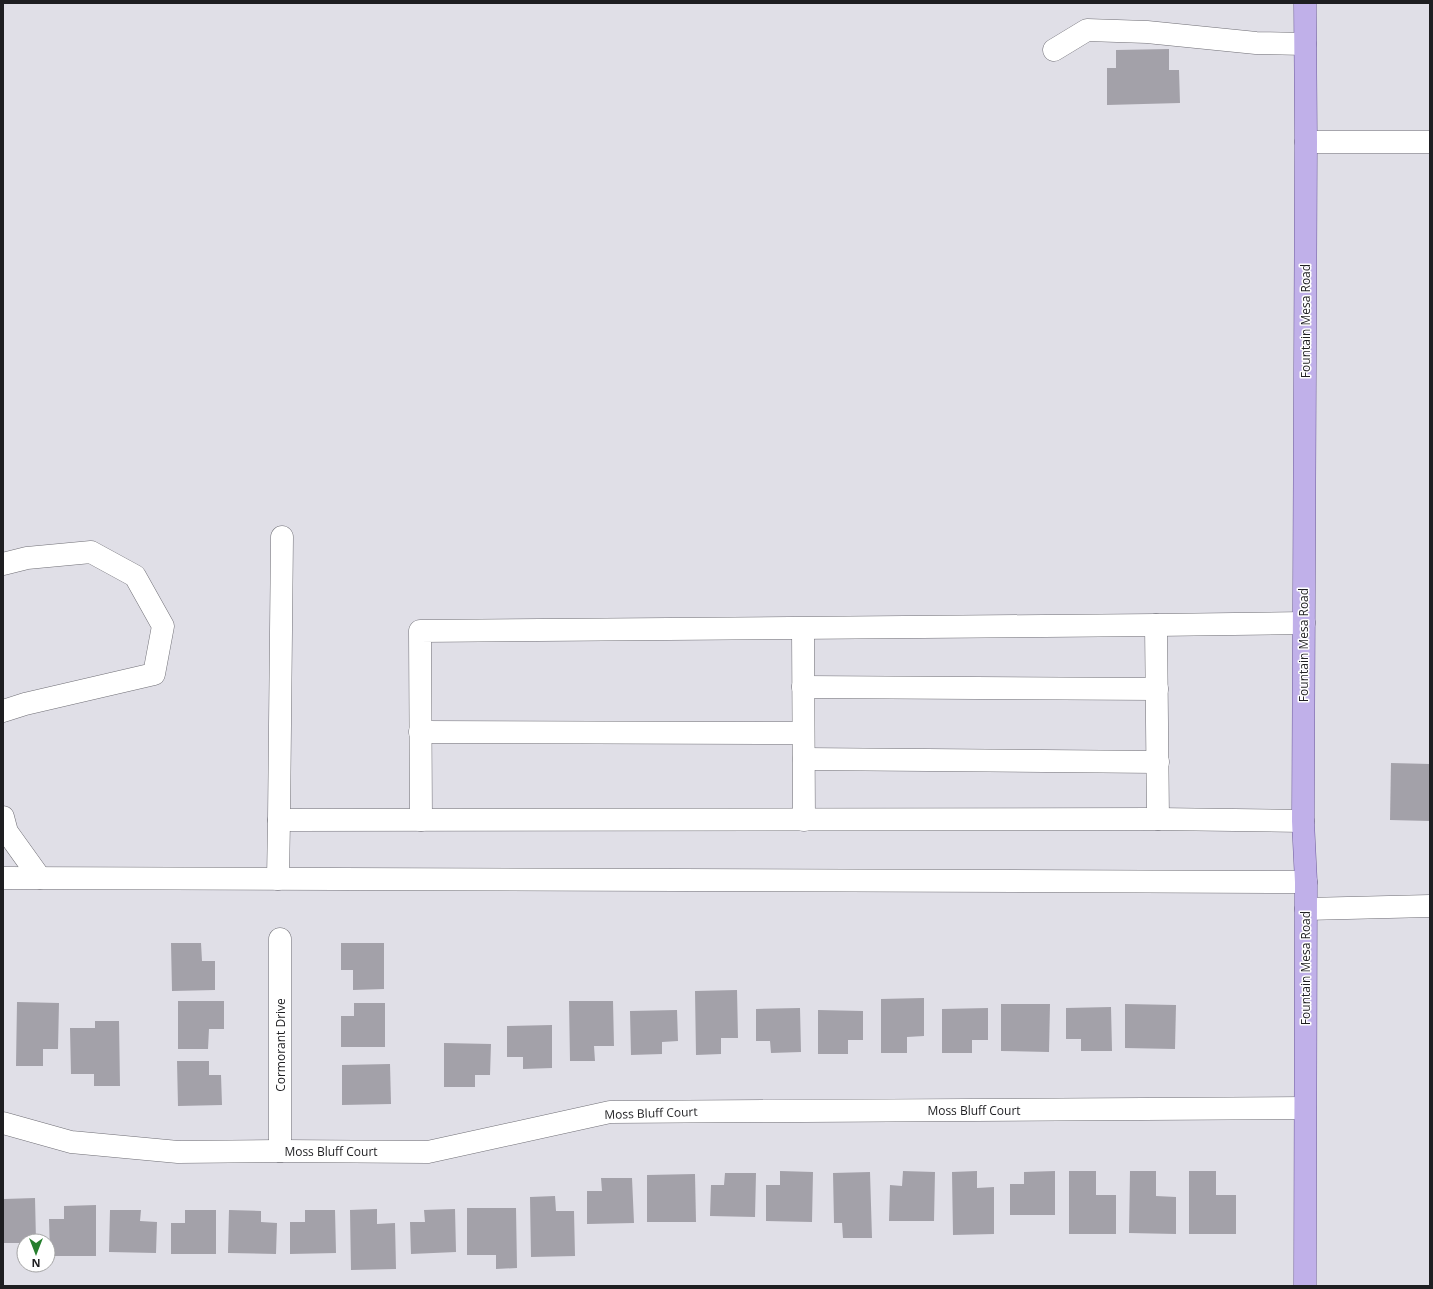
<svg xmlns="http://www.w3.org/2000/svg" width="1433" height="1289" font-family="'Open Sans',sans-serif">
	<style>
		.building { fill: #a3a1a9 }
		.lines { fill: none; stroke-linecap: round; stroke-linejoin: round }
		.minor-casing { stroke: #6f6e75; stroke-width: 23 }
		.major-casing { stroke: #6c5b9a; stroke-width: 23 }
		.minor { stroke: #fff; stroke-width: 22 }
		.major { stroke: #c0b0e9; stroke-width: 22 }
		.labels { text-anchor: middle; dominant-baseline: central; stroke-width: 3; stroke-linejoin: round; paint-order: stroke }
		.street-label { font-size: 12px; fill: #1e1e21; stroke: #fff }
	</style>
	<rect width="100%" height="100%" fill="#e0dfe7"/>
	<g class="building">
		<polygon points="1169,49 1169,70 1179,70 1180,103 1107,105 1107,68 1116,68 1116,50"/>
		<polygon points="1391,763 1430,764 1430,821 1390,820"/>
		<polygon points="171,943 201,943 202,961 215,961 215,990 172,991"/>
		<polygon points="341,943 384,943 384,989 353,990 353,970 341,970"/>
		<polygon points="737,990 738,1038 721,1038 721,1054 696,1055 695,991"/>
		<polygon points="924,998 924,1036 907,1037 907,1053 881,1053 881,999"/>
		<polygon points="178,1001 224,1001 224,1029 209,1029 208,1049 178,1049"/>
		<polygon points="569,1001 613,1001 614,1046 594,1046 595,1061 570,1061"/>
		<polygon points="17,1002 59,1003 58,1049 43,1049 43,1066 16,1066"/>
		<polygon points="354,1003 385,1003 385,1047 341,1047 341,1016 354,1016"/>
		<polygon points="1001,1004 1050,1004 1049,1052 1001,1051"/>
		<polygon points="1125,1004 1176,1005 1175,1049 1125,1048"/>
		<polygon points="1111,1007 1112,1051 1081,1051 1081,1039 1066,1039 1066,1008"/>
		<polygon points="800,1008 801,1052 771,1053 770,1041 756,1041 756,1009"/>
		<polygon points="988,1008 988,1040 972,1040 972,1053 942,1053 942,1009"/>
		<polygon points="677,1010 678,1041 662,1042 662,1054 631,1055 630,1011"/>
		<polygon points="818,1010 863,1011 863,1040 848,1040 848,1054 818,1054"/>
		<polygon points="95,1021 119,1021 120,1086 94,1086 94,1074 71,1074 70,1028 95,1028"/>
		<polygon points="552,1025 552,1068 523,1069 523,1057 507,1057 507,1026"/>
		<polygon points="444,1043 491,1044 490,1075 475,1075 475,1087 444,1087"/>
		<polygon points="177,1061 209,1061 209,1075 221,1075 222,1105 178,1106"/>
		<polygon points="390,1064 391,1104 342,1105 342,1065"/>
		<polygon points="780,1171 813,1172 812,1222 766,1221 766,1185 780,1185"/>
		<polygon points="903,1171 935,1172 934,1221 889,1221 890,1185 902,1186"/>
		<polygon points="977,1171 977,1188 994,1187 994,1234 953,1235 952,1172"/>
		<polygon points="1055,1171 1055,1215 1010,1215 1010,1184 1024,1184 1024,1172"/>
		<polygon points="1069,1171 1096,1171 1096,1195 1116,1195 1116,1234 1069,1234"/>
		<polygon points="1130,1171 1156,1171 1156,1196 1176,1197 1176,1234 1129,1233"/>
		<polygon points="1189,1171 1216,1171 1216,1195 1236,1195 1236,1234 1189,1234"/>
		<polygon points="870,1172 872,1238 843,1238 842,1223 834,1223 833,1173"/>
		<polygon points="725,1173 756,1173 755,1217 710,1216 711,1185 724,1185"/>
		<polygon points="695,1174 696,1222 647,1222 647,1175"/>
		<polygon points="601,1178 632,1178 634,1223 587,1224 587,1191 602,1191"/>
		<polygon points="555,1196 556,1211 574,1211 575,1256 531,1257 530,1197"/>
		<polygon points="35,1198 36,1241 24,1241 24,1243 3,1243 4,1199"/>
		<polygon points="96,1205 96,1256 50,1256 49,1219 64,1219 64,1206"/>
		<polygon points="467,1208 516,1208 517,1268 496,1269 496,1255 467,1255"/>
		<polygon points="377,1209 377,1224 395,1223 396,1269 351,1270 350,1210"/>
		<polygon points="455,1209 456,1252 411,1254 410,1222 425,1222 424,1210"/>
		<polygon points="110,1210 141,1210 140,1221 157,1222 156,1253 109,1252"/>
		<polygon points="185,1210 216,1210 216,1254 171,1254 171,1223 185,1223"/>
		<polygon points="229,1210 261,1211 261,1222 277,1223 276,1254 228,1253"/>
		<polygon points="305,1210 335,1210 336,1253 290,1254 290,1222 305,1222"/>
	</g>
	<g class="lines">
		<defs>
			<g id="minor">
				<polyline points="1054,50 1087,30 1147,32 1256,43 1305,44"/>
				<polyline points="1306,142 1430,142"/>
				<polyline points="3,564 27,558 91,552 135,576 163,626 154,674 25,704 3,711"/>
				<polyline points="1156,625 1304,623"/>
				<polyline points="803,629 804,820"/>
				<polyline points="803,687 1157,689"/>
				<polyline points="420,732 803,733"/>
				<polyline points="804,759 1158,762"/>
				<polyline points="3,817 7,832 40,878"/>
				<polyline points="279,820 282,537"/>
				<polyline points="421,820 420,631 1156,625 1158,819"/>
				<polyline points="3,878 1306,882"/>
				<polyline points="278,879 279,820 1158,819 1303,821"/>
				<polyline points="1306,909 1430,906"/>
				<polyline points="280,939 280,1151"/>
				<polyline points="3,1123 71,1142 178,1152 280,1151 428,1152 610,1112 1305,1108"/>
			</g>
			<polyline id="major" points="1305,1286 1306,882 1303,821 1306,142 1305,3"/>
		</defs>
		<use href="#minor" class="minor-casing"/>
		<use href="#major" class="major-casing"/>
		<use href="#minor" class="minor"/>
		<use href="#major" class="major"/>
	</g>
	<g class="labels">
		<g class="street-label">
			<text transform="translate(1305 321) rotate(-90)">Fountain Mesa Road</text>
			<text transform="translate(1303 645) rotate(-90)">Fountain Mesa Road</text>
			<text transform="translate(1305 968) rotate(-90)">Fountain Mesa Road</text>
			<text transform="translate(280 1045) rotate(-90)">Cormorant Drive</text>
			<text x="974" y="1110">Moss Bluff Court</text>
			<text transform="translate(651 1113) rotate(-2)">Moss Bluff Court</text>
			<text x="331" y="1151">Moss Bluff Court</text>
		</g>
	</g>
	<rect width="1433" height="1289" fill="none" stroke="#1e1e21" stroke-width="8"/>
	<g transform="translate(36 1253) rotate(180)"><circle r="19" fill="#ffffff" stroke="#a5a5a6"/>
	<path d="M0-3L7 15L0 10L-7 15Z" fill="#267f2e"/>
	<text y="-6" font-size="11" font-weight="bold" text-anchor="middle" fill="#1e1e21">N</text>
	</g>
</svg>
